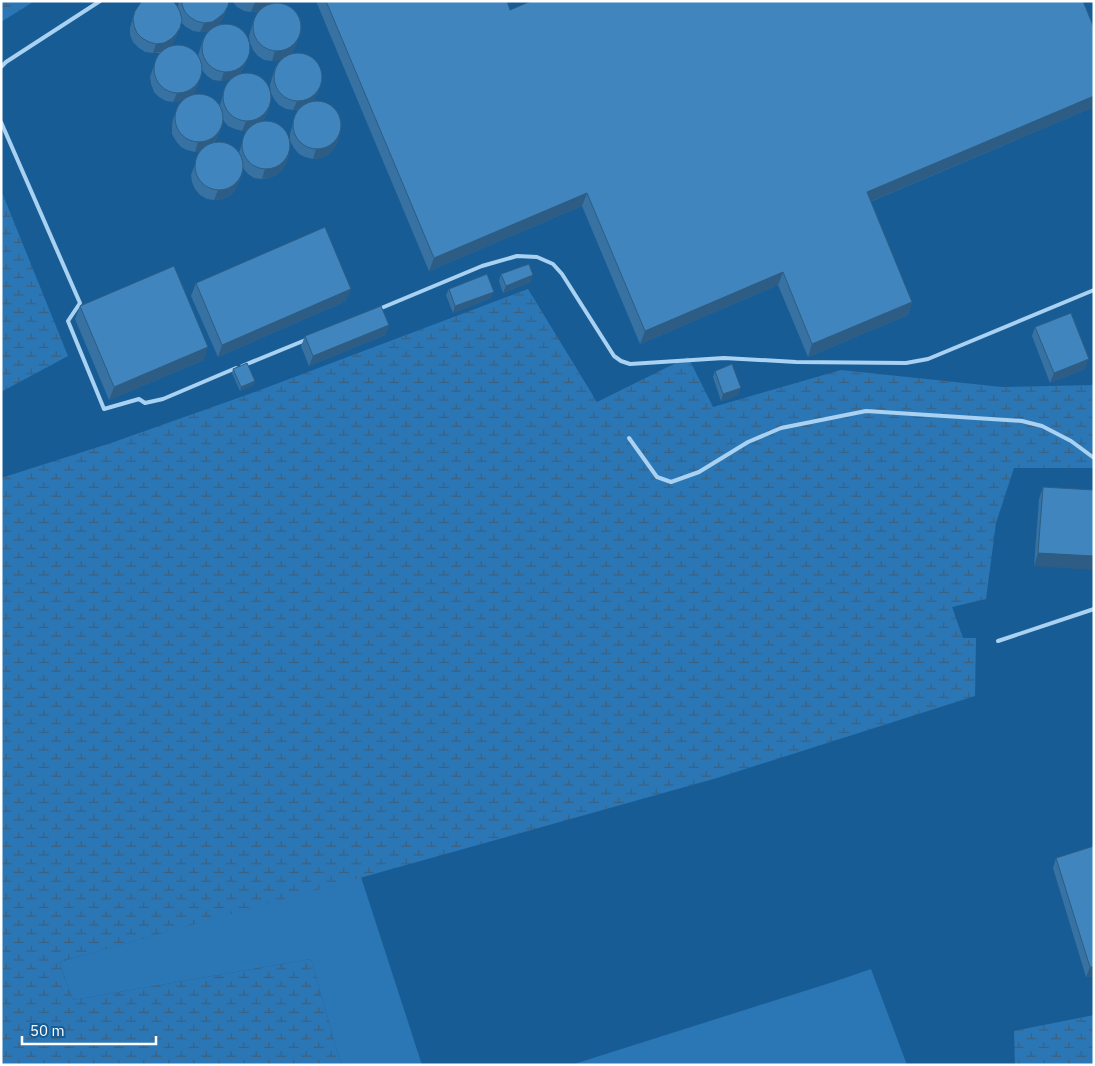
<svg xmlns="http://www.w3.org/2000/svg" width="1095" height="1066" font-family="'IBM Plex Sans',sans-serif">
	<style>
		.grass { fill: #2b76b4 }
		.wetland { fill: url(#wetland-marsh) }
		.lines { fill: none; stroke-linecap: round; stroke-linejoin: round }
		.lane { stroke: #a9d1f1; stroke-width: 4 }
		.wall { fill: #3772a3; fill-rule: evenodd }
		.shaded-wall { fill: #2d5d84 }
		.building { fill: #4085bd; stroke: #2d5d84 }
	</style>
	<defs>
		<pattern id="wetland-marsh" width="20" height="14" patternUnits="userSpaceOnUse" patternTransform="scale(1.25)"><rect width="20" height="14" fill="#2b76b4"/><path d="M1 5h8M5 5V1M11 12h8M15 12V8" fill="none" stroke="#3c6180"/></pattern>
	</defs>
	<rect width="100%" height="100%" fill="#185c95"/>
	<g class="grass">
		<polygon points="361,877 422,1065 341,1065 311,959 73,1000 59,962"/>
		<polygon points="871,969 907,1065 571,1065 836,981"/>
	</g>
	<g class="wetland">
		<polygon points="1,1 35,1 1,22"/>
		<polygon points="1,190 68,356 1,392"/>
		<polygon points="528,289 597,402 688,357 713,407 841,370 1002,387 1094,385 1094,468 1014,468 996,523 986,599 952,607 963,638 976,638 975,696 717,778 59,962 73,1000 311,959 341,1065 1,1065 1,478 114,442 252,393"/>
		<polygon points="1094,1015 1094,1065 1015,1065 1014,1031"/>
	</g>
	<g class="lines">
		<g class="lane">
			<polyline points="1,67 6,62 100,1"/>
			<polyline points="1,122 80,303 68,321 104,409 139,399 145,403 163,399 236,368"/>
			<polyline points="379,309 482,266 517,256 537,257 553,264 562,274 614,356 621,361 630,364 724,358 796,362 906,363 928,359 1094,290"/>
			<polyline points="242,366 308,339"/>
			<polyline points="629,438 657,477 671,482 699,472 748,442 781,428 866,411 1022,421 1042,426 1071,441 1094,458"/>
			<polyline points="998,641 1094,609"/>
		</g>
	</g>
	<g class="wall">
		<path d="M179,1h50l-5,15 -5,8 29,32 -3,9 -4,7 -3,3 32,30 -4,10 -4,7 27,31 -3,10 -4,7 -6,5 -7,3 -7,1 -8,-1 -6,-4 -5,-6 -1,6 -4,10 -4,7 -5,5 -7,3 -8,1 -7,-1 -7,-4 -5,-6 -3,-7 -1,-7 9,-24 -5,1 -8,-2 -6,-3 -5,-6 -4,-7v-8l1,-7 4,-10 6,-8 -10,1 -7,-1 -7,-4 -5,-5 -3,-8 -1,-7 6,-17 4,-7h-7l-8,-1 -6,-4 -6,-6 -3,-7v-7l5,-17 43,-3zM181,22l5,5 7,4 7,1 8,-1 -5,8 -5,17 -27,-10 5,-9zM202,70l5,6 6,4 8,1 10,-2 -6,9 -5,17 -29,-9 3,-3 3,-7zM223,120l5,6 7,3 7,2 6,-1 -4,7 -5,16 -25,-10 4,-7 4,-10z"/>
		<polygon points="232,1 272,1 270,4 299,35 296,45 292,52 290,54 321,85 317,94 313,102 340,133 337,143 333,150 327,155 320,158 313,159 305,157 299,154 294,148 290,141 290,134 295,116 299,110 293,110 286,109 279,105 274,99 271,93 270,85 272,78 275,68 281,59 272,61 264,60 258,56 253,50 250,43 249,36 254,19 259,11 251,12 244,11 237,7"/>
		<polygon points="316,1 507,1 510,10 1094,107 870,202 912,302 908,315 808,357 778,285 640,344 582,206 429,271"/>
		<polygon points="501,274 531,282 503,293 499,281"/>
		<polygon points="196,283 346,301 218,357 191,296"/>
		<polygon points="449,289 491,298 453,313 446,295"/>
		<polygon points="80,306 204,360 109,400 75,319"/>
		<polygon points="389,325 385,335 309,366 301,346 305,336"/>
		<polygon points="1035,327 1085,369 1050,383 1032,336"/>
		<polygon points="233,369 254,385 240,391 232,373"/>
		<polygon points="715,371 738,395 721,401 713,377"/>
		<polygon points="1043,487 1094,490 1034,566 1039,499"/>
		<polygon points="1056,858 1094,976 1086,977 1053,868"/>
	</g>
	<g class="shaded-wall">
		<polygon points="263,1 272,1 266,8 259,11 251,12 255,2"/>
		<polygon points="228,6 224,16 220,23 215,28 208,31 200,32 204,23"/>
		<polygon points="180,28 176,37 173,44 167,49 160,52 153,53 156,44"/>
		<polygon points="299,35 296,45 292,52 286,57 280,60 272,61 275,51"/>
		<polygon points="248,56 245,65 241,72 235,77 229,80 221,81 224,72"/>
		<polygon points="201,77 197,86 194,93 188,98 181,102 173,102 177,93"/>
		<polygon points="321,85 317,94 314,101 308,106 301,109 293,110 297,101"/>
		<polygon points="1094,96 1094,107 862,205 867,192"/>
		<polygon points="270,105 266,115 263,121 257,126 250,130 242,131 246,121"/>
		<polygon points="222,126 218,136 215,142 209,148 202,151 195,152 198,142"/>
		<polygon points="340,133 337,143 333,150 327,155 320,158 313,159 316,149"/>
		<polygon points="289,153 286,163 282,170 276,175 269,178 262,179 265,169"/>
		<polygon points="242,174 238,184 234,191 229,196 222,199 214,200 218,190"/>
		<polygon points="587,193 582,206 429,271 434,258"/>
		<polygon points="783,272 778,285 640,344 645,331"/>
		<polygon points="533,275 531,282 503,293 506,286"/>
		<polygon points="351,289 346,301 218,357 222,345"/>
		<polygon points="494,292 491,298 453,313 455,306"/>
		<polygon points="912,302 908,315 808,357 812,344"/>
		<polygon points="389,325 385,335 309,366 313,356"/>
		<polygon points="208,347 204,360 109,400 114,387"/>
		<polygon points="1089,359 1085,369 1050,383 1054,373"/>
		<polygon points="255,381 254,385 240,391 241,387"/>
		<polygon points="741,388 738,395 721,401 723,394"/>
		<polygon points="1038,553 1094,556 1094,570 1034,566"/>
		<polygon points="1090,967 1094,967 1094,976 1086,977"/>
	</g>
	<g class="building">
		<polygon points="142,1 173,1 177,6 180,12 182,20 180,28 176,34 171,39 164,43 156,44 149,42 142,38 137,33 134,26 133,18 135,11 139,5"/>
		<polygon points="182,1 229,1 228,6 224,13 218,18 212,22 204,23 196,21 190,17 185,12 182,5"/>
		<polygon points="249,1 263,1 255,2"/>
		<polygon points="326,1 507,1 510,10 531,1 1083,1 1094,28 1094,96 867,192 912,302 812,344 783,272 645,331 587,193 434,258"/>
		<circle cx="277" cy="27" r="24"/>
		<circle cx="226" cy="48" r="24"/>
		<circle cx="178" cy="69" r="24"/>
		<circle cx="298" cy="77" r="24"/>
		<circle cx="247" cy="97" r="24"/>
		<circle cx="199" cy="118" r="24"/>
		<circle cx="317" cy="125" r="24"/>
		<circle cx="266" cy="145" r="24"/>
		<circle cx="219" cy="166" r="24"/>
		<polygon points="325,227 351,289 222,345 196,283"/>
		<polygon points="529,264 533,275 506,286 501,274"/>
		<polygon points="174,266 208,347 114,387 80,306"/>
		<polygon points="487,274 494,292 455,306 449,289"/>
		<polygon points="381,306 389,325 313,356 305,336"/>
		<polygon points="1071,313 1089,359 1054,373 1035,327"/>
		<polygon points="247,363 255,381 241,387 233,369"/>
		<polygon points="732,364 741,388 723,394 715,371"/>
		<polygon points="1043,487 1094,490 1094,556 1038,553"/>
		<polygon points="1094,846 1094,967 1090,967 1056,858"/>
	</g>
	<rect width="1095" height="1066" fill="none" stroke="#ffffff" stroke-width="5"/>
	<path d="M22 1036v8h134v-8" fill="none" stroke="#ffffff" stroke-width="2.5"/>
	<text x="30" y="1036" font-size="15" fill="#ffffff" stroke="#185c95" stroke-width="4" paint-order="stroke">50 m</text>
</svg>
